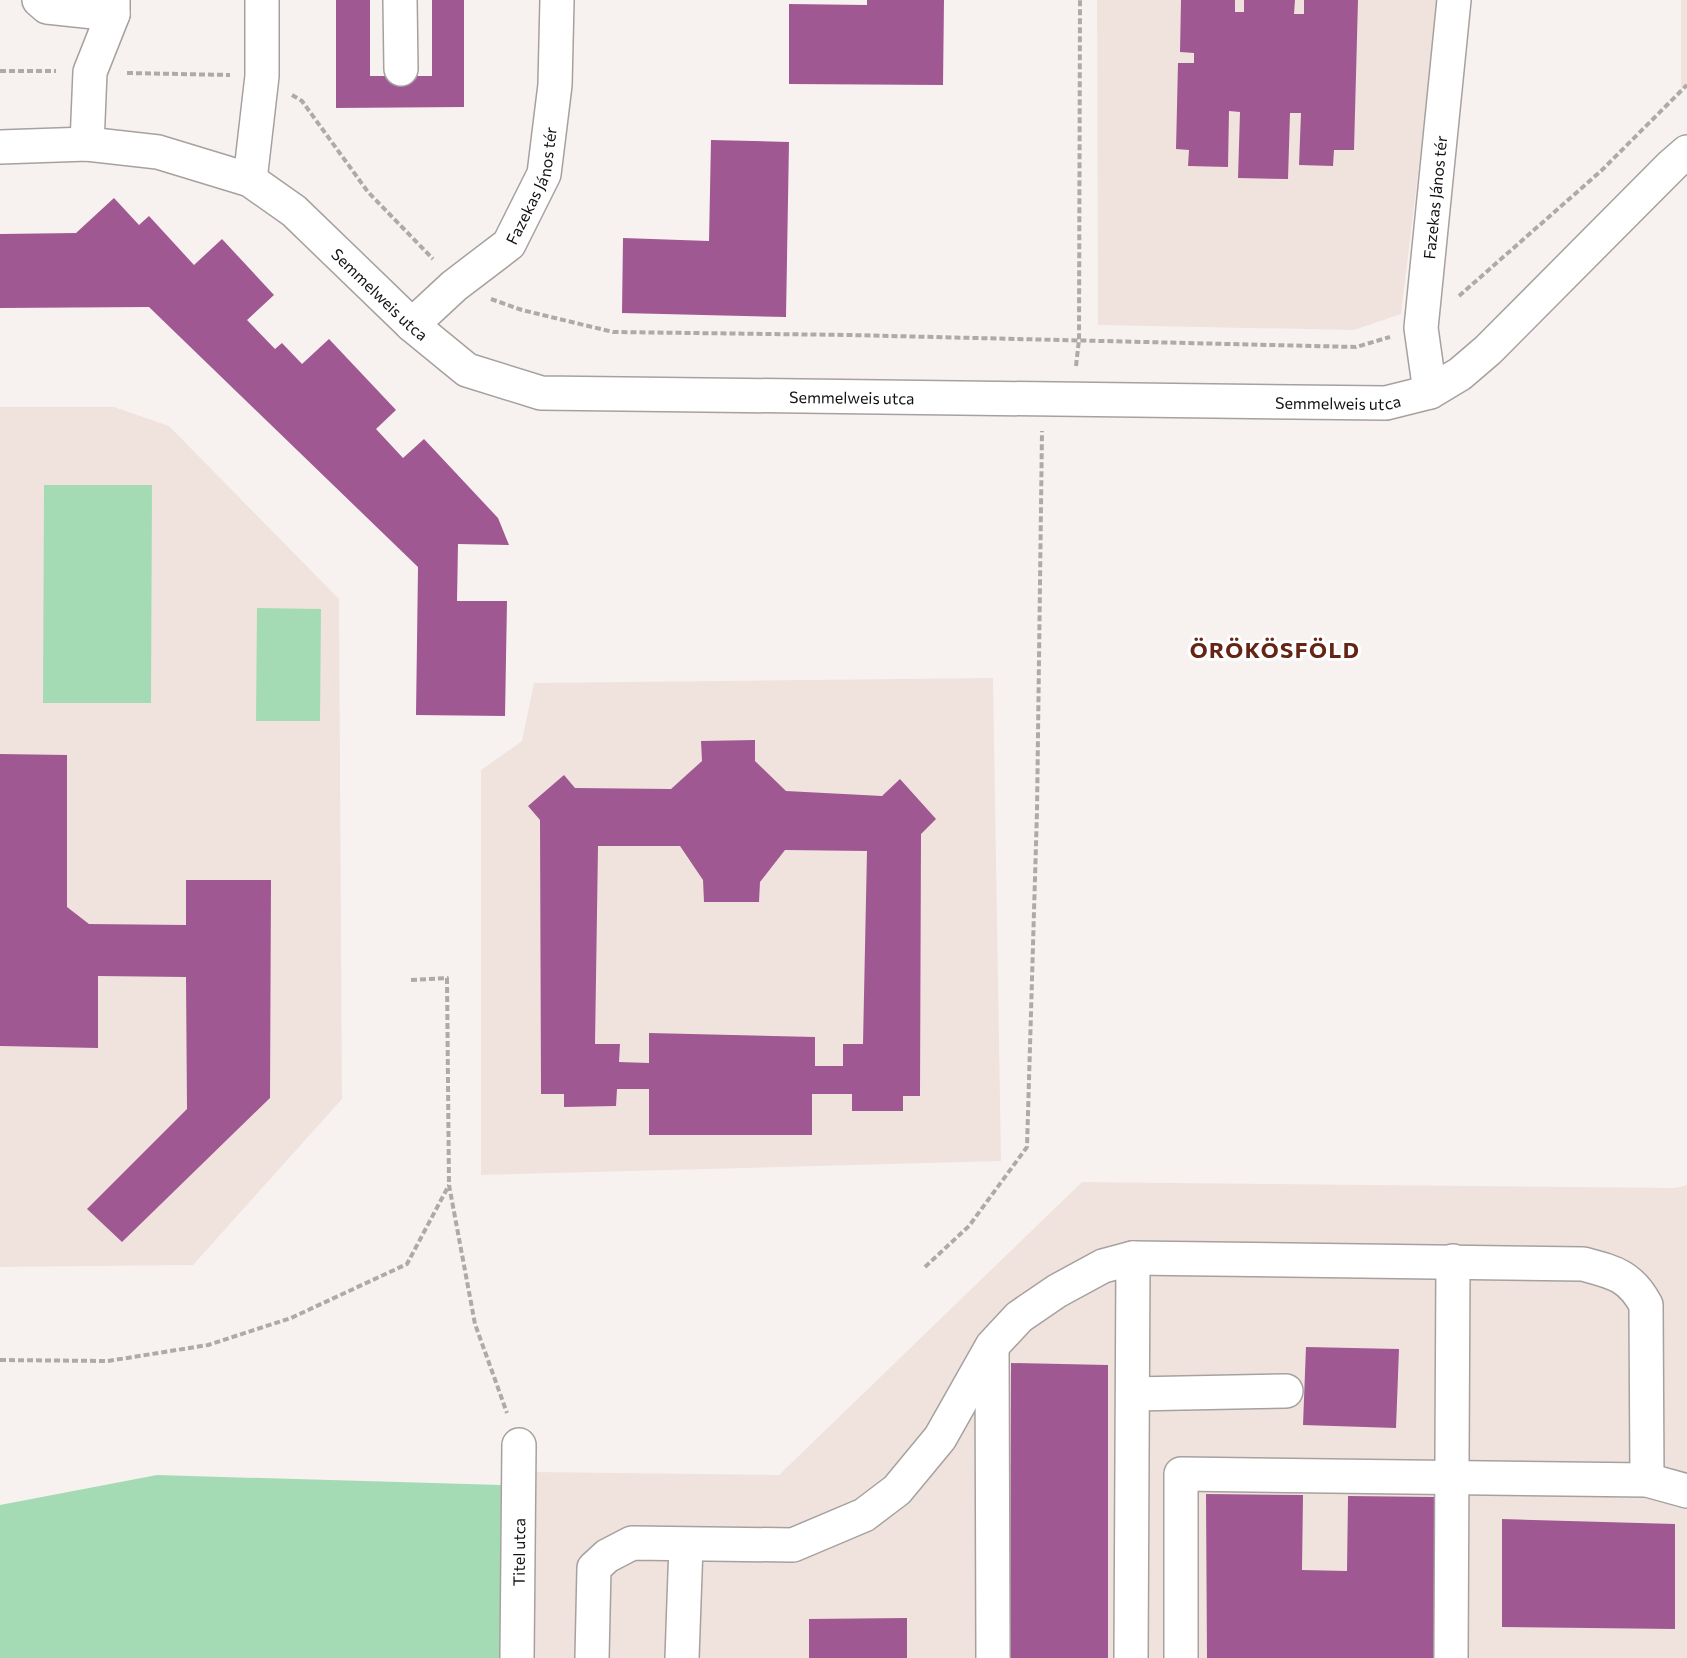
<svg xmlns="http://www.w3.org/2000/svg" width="1687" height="1658" font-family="Commissioner,sans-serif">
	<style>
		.built { fill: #f0e3de }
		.green { fill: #a4dbb5 }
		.building { fill: #a05893; fill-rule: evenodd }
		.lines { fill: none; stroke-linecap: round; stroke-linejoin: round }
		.minor-casing { stroke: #a6a19f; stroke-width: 36 }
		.path { stroke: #aeaaa9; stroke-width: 4; stroke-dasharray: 6 3; stroke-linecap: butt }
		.minor { stroke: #fff; stroke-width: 33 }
		.labels { text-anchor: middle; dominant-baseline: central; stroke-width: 6; stroke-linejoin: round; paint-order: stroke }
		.street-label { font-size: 16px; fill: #121110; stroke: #fff }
		.district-label { font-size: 22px; font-weight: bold; letter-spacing: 1.5px; fill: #662414; stroke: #fff }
	</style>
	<rect width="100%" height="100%" fill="#f7f2f0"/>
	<g class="built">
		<polygon points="1097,0 1439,0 1401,314 1354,330 1098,325"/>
		<polygon points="1681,0 1687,0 1687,85 1681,90"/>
		<polygon points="0,407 114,407 169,426 339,599 342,1099 193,1265 0,1267"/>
		<polygon points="993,678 1001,1161 481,1175 481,770 522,741 534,683"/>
		<polygon points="1082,1182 1675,1188 1687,1185 1687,1658 534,1658 536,1472 779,1475"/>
	</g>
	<g class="green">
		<polygon points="44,485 152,485 151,703 43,703"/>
		<polygon points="257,608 321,609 320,721 256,721"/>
		<polygon points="157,1475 501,1485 500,1658 0,1658 0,1505"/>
	</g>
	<g class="building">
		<polygon points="336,0 370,0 370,76 432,76 432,0 464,0 464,107 336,108"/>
		<polygon points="867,0 944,0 943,85 789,84 789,4 867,5"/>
		<polygon points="1181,0 1235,0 1235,12 1244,12 1244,0 1295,0 1294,14 1304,14 1304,0 1358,0 1354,150 1334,150 1333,166 1299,165 1301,113 1290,113 1288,179 1238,178 1240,112 1229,111 1228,167 1188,166 1189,150 1176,149 1178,63 1194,63 1194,53 1180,52"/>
		<polygon points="711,140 789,142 786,317 622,313 623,238 709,241"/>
		<polygon points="114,198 139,225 149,216 194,265 222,239 274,295 247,320 275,349 282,343 302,364 329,339 396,410 376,429 403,458 424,439 498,518 509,545 458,544 457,601 507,601 505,716 416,715 418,567 149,307 0,308 0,234 76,233"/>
		<path d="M755,740v21l31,30 96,5 18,-17 36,40 -15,15 -1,262h-17v15h-51v-17h-40v41h-163v-46h-32l-1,17 -52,1v-13h-23l-1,-274 -12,-14 36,-31 11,13 96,1 31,-28 -1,-20zM598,846h82l23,34 1,22h55l1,-20 25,-32 82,1 -4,193h-20v22h-28v-29l-166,-4v30l-30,-1 1,-18h-25z"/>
		<polygon points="0,754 67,755 67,907 89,924 186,925 186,880 271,880 270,1098 122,1242 87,1209 187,1109 186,977 98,976 98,1048 0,1046"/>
		<polygon points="1306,1347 1399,1349 1396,1428 1303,1425"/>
		<polygon points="1011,1363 1108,1365 1108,1658 1010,1658"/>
		<polygon points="1206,1494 1303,1495 1302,1570 1347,1571 1348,1496 1435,1497 1435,1658 1207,1658"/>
		<polygon points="1502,1519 1675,1524 1675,1629 1502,1627"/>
		<polygon points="907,1618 907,1658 809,1658 809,1619"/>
	</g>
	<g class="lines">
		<defs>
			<g id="minor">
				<polyline points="39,0 47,7 113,14"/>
				<polyline points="400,0 401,69"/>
				<polyline points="87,144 90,72 113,14 113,0"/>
				<path id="s1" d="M0,147l87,-3 71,8 92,28 44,31 118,114 55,45 74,23 845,10 44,-11 30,-18 28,-24 184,-185 15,-13"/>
				<polyline points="250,180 262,76 262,0"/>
				<path id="s2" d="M412,325l42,-39 55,-42 35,-70 11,-89 2,-85"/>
				<path id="s3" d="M1430,392l-9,-64 33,-328"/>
				<polyline points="992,1348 993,1658"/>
				<polyline points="1133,1394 1286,1391"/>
				<path id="s4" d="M517,1658l2,-213"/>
				<path d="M592,1658l2,-90 13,-12 25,-13 161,2 71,-30 33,-25 43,-52 52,-92 27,-29 38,-26 46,-25 30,-8 450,6c30,8 47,11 63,41l1,175"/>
				<polyline points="682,1658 686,1545"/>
				<polyline points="1131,1658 1133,1258"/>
				<polyline points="1181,1658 1181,1474 1647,1480 1687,1491"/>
				<polyline points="1451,1658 1453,1261"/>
			</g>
		</defs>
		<use href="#minor" class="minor-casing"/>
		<g class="path">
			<polyline points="0,71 56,71"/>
			<polyline points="127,73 230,75"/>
			<polyline points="292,95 302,101 368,192 433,259"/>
			<polyline points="1459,296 1601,171 1687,85"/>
			<polyline points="491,299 522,310 613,332 849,335 1356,347 1390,337"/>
			<polyline points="1076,366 1079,340 1080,0"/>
			<polyline points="411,980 447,978 449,1185 475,1324 507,1413"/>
			<polyline points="925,1267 969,1226 1027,1147 1037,811 1042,431"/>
			<polyline points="0,1360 108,1361 208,1345 291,1318 407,1264 449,1185"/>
		</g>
		<use href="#minor" class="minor"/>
	</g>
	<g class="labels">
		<g class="street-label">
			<text stroke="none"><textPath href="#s2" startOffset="190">Fazekas János tér</textPath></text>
			<text stroke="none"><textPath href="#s3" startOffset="196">Fazekas János tér</textPath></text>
			<text stroke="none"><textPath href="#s1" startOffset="428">Semmelweis utca</textPath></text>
			<text stroke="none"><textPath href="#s1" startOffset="932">Semmelweis utca</textPath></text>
			<text stroke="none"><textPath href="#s1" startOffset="1418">Semmelweis utca</textPath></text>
			<text stroke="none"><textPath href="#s4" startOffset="106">Titel utca</textPath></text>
		</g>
		<g class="district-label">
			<text x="1275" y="649">ÖRÖKÖSFÖLD</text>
		</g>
	</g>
</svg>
